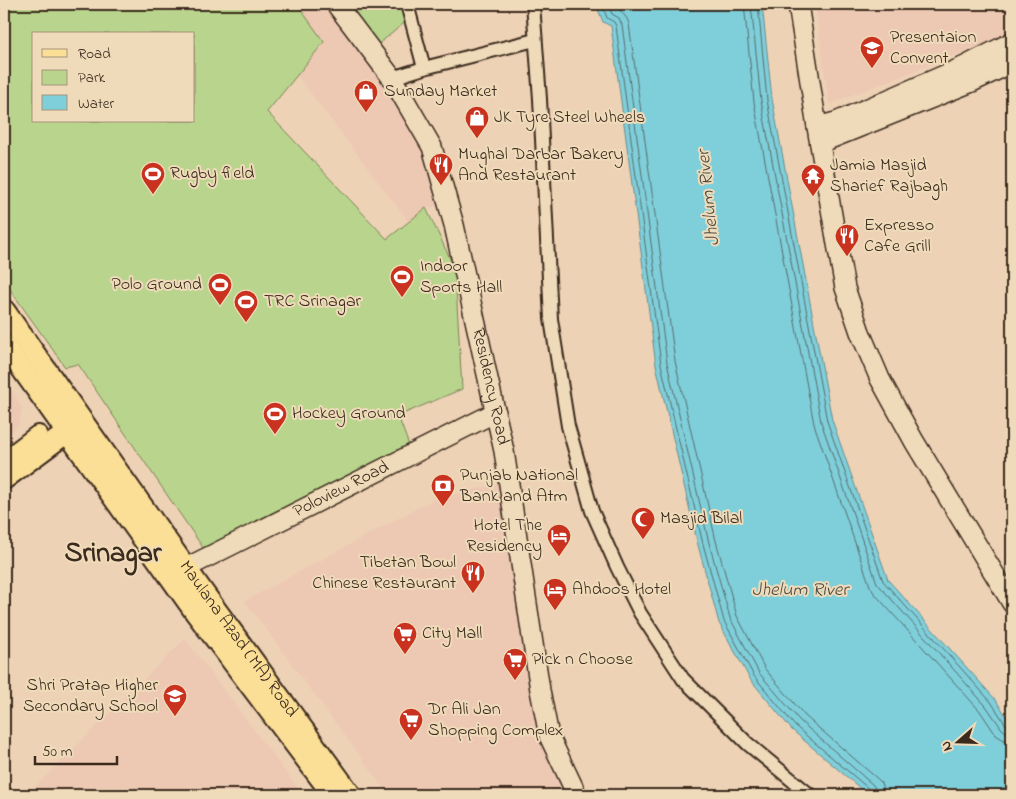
<svg xmlns="http://www.w3.org/2000/svg" width="1016" height="799" font-family="'Indie Flower',sans-serif">
	<style>
		.built { fill: #edc8b3 }
		.green { fill: #b9d58d; stroke: #7a8056; fill-rule: evenodd }
		.water { fill: #7fcfdb; stroke: #648d8f }
		.lines { fill: none; stroke-linecap: round; stroke-linejoin: round }
		.shore { stroke: #566c6a; stroke-width: 1 }
		.street-casing { stroke: #3b2a1e; stroke-width: 16 }
		.secondary-casing { stroke: #3b2a1e; stroke-width: 22 }
		.primary-casing { stroke: #3b2a1e; stroke-width: 24 }
		.street { stroke: #efdbb9; stroke-width: 12 }
		.secondary { stroke: #efdbb9; stroke-width: 19 }
		.primary { stroke: #fbdf96; stroke-width: 20 }
		.labels { text-anchor: middle; dominant-baseline: central; stroke-width: 4; stroke-linejoin: round; paint-order: stroke }
		.poi-label { font-size: 18px; fill: #3b2a1e; stroke: #efdbb9; text-anchor: start }
		.street-label { font-size: 18px; fill: #3b2a1e; stroke: #efdbb9 }
		.water-label { font-size: 19px; font-style: italic; fill: #494b44; stroke: #efdbb9 }
		.town-label { font-size: 28px; font-weight: bold; fill: #3b2a1e; stroke: #efdbb9 }
	</style>
	<rect width="100%" height="100%" fill="#eed2b6"/>
	<filter id="ink" filterUnits="userSpaceOnUse"><feTurbulence type="fractalNoise" baseFrequency=".02" numOctaves="2"/><feDisplacementMap in="SourceGraphic" scale="10" xChannelSelector="R" yChannelSelector="G"/><feConvolveMatrix kernelMatrix="1 2 1 2 8 2 1 2 1" color-interpolation-filters="sRGB"/></filter>
	<g filter="url(#ink)">
		<g class="built">
			<polygon points="297,4 330,4 387,79 426,147 443,204 426,208 409,222 297,75 324,42"/>
			<polygon points="815,4 1012,4 1012,33 829,104"/>
			<polygon points="4,379 22,408 18,426 4,438"/>
			<polygon points="501,483 541,737 565,795 389,795 245,601 432,500"/>
			<polygon points="185,639 303,795 27,795"/>
		</g>
		<g class="green">
			<path d="M4,4h293l27,38 -57,70 120,127 39,-31 29,61 7,120 -64,27 15,40 -201,105 -134,-197 -13,3 -61,-86zM34,34h160v87h-160z"/>
			<polygon points="344,4 404,4 408,20 375,47"/>
		</g>
		<polygon class="water" points="596,4 762,4 772,99 832,420 888,580 995,699 1012,725 1012,795 868,795 792,730 750,679 719,623 698,545 656,365 611,26 603,22"/>
		<g class="lines">
			<g class="shore">
				<polyline points="602,4 607,18 614,22 616,26 661,364 703,544 724,621 754,676 795,726 869,789 871,795"/>
				<polyline points="608,4 612,14 619,18 622,25 667,363 709,543 730,618 759,673 800,721 873,785 876,790 877,795"/>
				<path d="M616,4c3,8 11,11 13,20l46,337 41,180 21,75 28,53 40,47 75,65 3,7 1,7"/>
				<polyline points="744,4 754,102 814,424 870,586 874,593 980,711 996,735 1004,740 1012,741"/>
				<polyline points="751,4 761,101 821,422 877,583 986,706 1002,729 1007,733 1012,733"/>
				<polyline points="758,4 767,100 827,421 883,581 991,702 1006,725 1012,727"/>
			</g>
			<defs>
				<g id="street">
					<polyline points="533,4 540,99 551,319 568,426 592,511 617,567 640,613 683,679 748,744 810,795"/>
					<polyline points="424,68 535,40"/>
					<polyline points="392,78 424,68 407,4"/>
				</g>
				<g id="secondary">
					<path id="s1" d="M336,4l56,74 40,69 22,78 50,226 36,239 9,46 28,59"/>
					<polyline points="798,4 817,127 837,244 845,288 860,332 880,379 914,441 1012,603"/>
					<polyline points="817,127 836,122 926,83 965,66 1012,42"/>
					<polyline points="820,143 972,82 1012,63"/>
					<path id="s2" d="M186,568l310,-156"/>
				</g>
				<g id="primary">
					<path id="s3" d="M4,310l199,282 148,203"/>
					<polyline points="4,344 195,612 333,795"/>
					<polyline points="4,462 38,436"/>
					<polyline points="4,479 77,425"/>
				</g>
			</defs>
			<use href="#street" class="street-casing"/>
			<use href="#secondary" class="secondary-casing"/>
			<use href="#primary" class="primary-casing"/>
			<use href="#street" class="street"/>
			<use href="#secondary" class="secondary"/>
			<use href="#primary" class="primary"/>
		</g>
	</g>
	<defs>
		<symbol id="school-pin" viewBox="-11 -11 22 30"><path d="M0 17L-7.5 6A9.5 9.5 0 1 1 7.5 6Z" fill="#c8321e" stroke="#efdbb9"/><path d="M0-5L7-2L0 1L-7-2ZM-4 1L0 2.5L4 1V4Q0 6-4 4Z" fill="#fff"/></symbol>
		<symbol id="shop-pin" viewBox="-11 -11 22 30"><path d="M0 17L-7.5 6A9.5 9.5 0 1 1 7.5 6Z" fill="#c8321e" stroke="#efdbb9"/><path d="M-5-2.5h2.3a2.7 3.5 0 0 1 5.4 0H5L5.5 6h-11ZM-1.5-2.5h3a1.5 2.3 0 0 0-3 0Z" fill="#fff"/></symbol>
		<symbol id="restaurant-pin" viewBox="-11 -11 22 30"><path d="M0 17L-7.5 6A9.5 9.5 0 1 1 7.5 6Z" fill="#c8321e" stroke="#efdbb9"/><path d="M-5-6h1v4h1v-4h1v4h1v-4h1v5L-1.5 .5V6h-2V.5L-5-1ZM5-6V6H3V1.5H1.5Q1.5-4 5-6Z" fill="#fff"/></symbol>
		<symbol id="stadium-pin" viewBox="-11 -11 22 30"><path d="M0 17L-7.5 6A9.5 9.5 0 1 1 7.5 6Z" fill="#c8321e" stroke="#efdbb9"/><path d="M0-5a6.5 5 0 1 0 0 10a6.5 5 0 1 0 0-10ZM-3.5-1.8h7v3.6h-7Z" fill="#fff"/></symbol>
		<symbol id="temple-pin" viewBox="-11 -11 22 30"><path d="M0 17L-7.5 6A9.5 9.5 0 1 1 7.5 6Z" fill="#c8321e" stroke="#efdbb9"/><path d="M0-6L5-2H3V0L6.5 2.5H4V6H1.5V3h-3V6H-4V2.5H-6.5L-3 0V-2H-5Z" fill="#fff"/></symbol>
		<symbol id="bank-pin" viewBox="-11 -11 22 30"><path d="M0 17L-7.5 6A9.5 9.5 0 1 1 7.5 6Z" fill="#c8321e" stroke="#efdbb9"/><path d="M-6-4H6V4H-6ZM0-2.3a2.3 2.3 0 1 0 0 4.6a2.3 2.3 0 1 0 0-4.6Z" fill="#fff"/></symbol>
		<symbol id="mosque-pin" viewBox="-11 -11 22 30"><path d="M0 17L-7.5 6A9.5 9.5 0 1 1 7.5 6Z" fill="#c8321e" stroke="#efdbb9"/><path d="M3.5-4.9A6 6 0 1 0 3.5 4.9A5 5 0 1 1 3.5-4.9Z" fill="#fff"/></symbol>
		<symbol id="hotel-pin" viewBox="-11 -11 22 30"><path d="M0 17L-7.5 6A9.5 9.5 0 1 1 7.5 6Z" fill="#c8321e" stroke="#efdbb9"/><path d="M-6-4.5h1.5V1H6V5H4.5V3h-9V5H-6ZM-4 0a1.8 1.8 0 1 1 3.6 0ZM.5 0V-2.5h3Q6-2.5 6 0Z" fill="#fff"/></symbol>
		<symbol id="supermarket-pin" viewBox="-11 -11 22 30"><path d="M0 17L-7.5 6A9.5 9.5 0 1 1 7.5 6Z" fill="#c8321e" stroke="#efdbb9"/><path d="M-6-5.5h2.5l.6 2H6L4.5 2H-2.5L-4.4-4H-6ZM-1.5 3.2a1.3 1.3 0 1 0 .1 0ZM3 3.2a1.3 1.3 0 1 0 .1 0Z" fill="#fff"/></symbol>
	</defs>
	<g fill-rule="evenodd">
		<use href="#school-pin" x="858" y="34" width="28" height="38"/>
		<use href="#shop-pin" x="352" y="78" width="28" height="38"/>
		<use href="#shop-pin" x="463" y="104" width="28" height="38"/>
		<use href="#restaurant-pin" x="427" y="151" width="28" height="38"/>
		<use href="#stadium-pin" x="139" y="160" width="28" height="38"/>
		<use href="#temple-pin" x="799" y="162" width="28" height="38"/>
		<use href="#restaurant-pin" x="833" y="222" width="28" height="38"/>
		<use href="#stadium-pin" x="388" y="263" width="28" height="38"/>
		<use href="#stadium-pin" x="206" y="271" width="28" height="38"/>
		<use href="#stadium-pin" x="232" y="288" width="28" height="38"/>
		<use href="#stadium-pin" x="261" y="400" width="28" height="38"/>
		<use href="#bank-pin" x="429" y="472" width="28" height="38"/>
		<use href="#mosque-pin" x="629" y="505" width="28" height="38"/>
		<use href="#hotel-pin" x="545" y="522" width="28" height="38"/>
		<use href="#restaurant-pin" x="459" y="559" width="28" height="38"/>
		<use href="#hotel-pin" x="541" y="576" width="28" height="38"/>
		<use href="#supermarket-pin" x="391" y="620" width="28" height="38"/>
		<use href="#supermarket-pin" x="501" y="646" width="28" height="38"/>
		<use href="#school-pin" x="161" y="682" width="28" height="38"/>
		<use href="#supermarket-pin" x="397" y="706" width="28" height="38"/>
	</g>
	<g class="labels">
		<g class="poi-label">
			<text x="890" y="38">Presentaion<tspan x="890" dy="21">Convent</tspan></text>
			<text x="384" y="92">Sunday Market</text>
			<text x="494" y="118">JK Tyre Steel Wheels</text>
			<text x="458" y="155">Mughal Darbar Bakery<tspan x="458" dy="21">And Restaurant</tspan></text>
			<text x="830" y="166">Jamia Masjid<tspan x="830" dy="21">Sharief Rajbagh</tspan></text>
			<text x="170" y="174">Rugby field</text>
			<text x="864" y="226">Expresso<tspan x="864" dy="21">Cafe Grill</tspan></text>
			<text x="420" y="267">Indoor<tspan x="420" dy="21">Sports Hall</tspan></text>
			<text x="202" y="285" text-anchor="end">Polo Ground</text>
			<text x="264" y="302">TRC Srinagar</text>
			<text x="292" y="414">Hockey Ground</text>
			<text x="460" y="476">Punjab National<tspan x="460" dy="21">Bank and Atm</tspan></text>
			<text x="660" y="519">Masjid Bilal</text>
			<text x="542" y="526" text-anchor="end">Hotel The<tspan x="542" dy="21">Residency</tspan></text>
			<text x="456" y="563" text-anchor="end">Tibetan Bowl<tspan x="456" dy="21">Chinese Restaurant</tspan></text>
			<text x="572" y="590">Ahdoos Hotel</text>
			<text x="422" y="634">City Mall</text>
			<text x="532" y="660">Pick n Choose</text>
			<text x="158" y="686" text-anchor="end">Shri Pratap Higher<tspan x="158" dy="21">Secondary School</tspan></text>
			<text x="428" y="710">Dr Ali Jan<tspan x="428" dy="21">Shopping Complex</tspan></text>
		</g>
		<g class="street-label">
			<text stroke="none"><textPath href="#s1" startOffset="419">Residency Road</textPath></text>
			<text stroke="none"><textPath href="#s2" startOffset="174">Poloview Road</textPath></text>
			<text stroke="none"><textPath href="#s3" startOffset="404">Maulana Azad (MA) Road</textPath></text>
		</g>
		<g class="water-label">
			<text transform="translate(709 198) rotate(-96)">Jhelum River</text>
			<text x="800" y="590">Jhelum River</text>
		</g>
		<g class="town-label">
			<text x="113" y="554">Srinagar</text>
		</g>
	</g>
	<rect width="1016" height="799" fill="none" stroke="#efdbb9" stroke-width="20"/>
	<rect x="10" y="10" width="996" height="779" fill="none" stroke="#3b2a1e" stroke-width="2" filter="url(#ink)"/>
	<rect x="32" y="32" width="162" height="90" fill="#efdbb9" stroke="#a7947b"/>
	<rect x="42" y="49" width="25" height="8" fill="#fbdf96" stroke="#a7947b"/>
	<text x="78" y="58" font-size="15" fill="#3b2a1e">Road</text>
	<rect x="42" y="70" width="25" height="15" fill="#b9d58d" stroke="#a7947b"/>
	<text x="78" y="82" font-size="15" fill="#3b2a1e">Park</text>
	<rect x="42" y="95" width="25" height="15" fill="#7fcfdb" stroke="#a7947b"/>
	<text x="78" y="108" font-size="15" fill="#3b2a1e">Water</text>
	<g transform="translate(958 742) rotate(250)" stroke="#efdbb9" stroke-width="4" paint-order="stroke">
	<path d="M0-4L9 19L0 12L-9 19Z" fill="#3b2a1e"/>
	<text y="-8" font-size="14" font-weight="bold" text-anchor="middle" fill="#3b2a1e">N</text>
	</g>
	<path d="M35 756v8h82v-8" fill="none" stroke="#3b2a1e" stroke-width="2.5"/>
	<text x="42" y="756" font-size="15" fill="#3b2a1e" stroke="#efdbb9" stroke-width="4" paint-order="stroke">50 m</text>
</svg>
